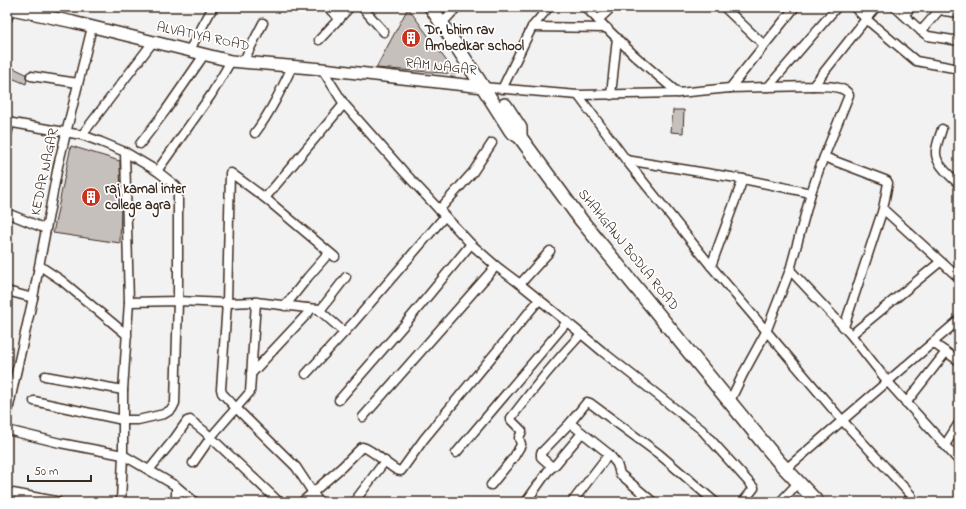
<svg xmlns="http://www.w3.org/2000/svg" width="966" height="509" font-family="'Indie Flower',sans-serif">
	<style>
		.building { fill: #c6c0bd; stroke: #3b2a1e }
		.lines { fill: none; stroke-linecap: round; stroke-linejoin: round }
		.street-casing { stroke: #3b2a1e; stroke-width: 11 }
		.secondary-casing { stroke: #3b2a1e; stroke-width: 14 }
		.primary-casing { stroke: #3b2a1e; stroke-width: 16 }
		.street { stroke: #fff; stroke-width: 8 }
		.secondary { stroke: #fff; stroke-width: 11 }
		.primary { stroke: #fff; stroke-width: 13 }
		.labels { text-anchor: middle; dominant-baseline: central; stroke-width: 3.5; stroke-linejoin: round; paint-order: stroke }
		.poi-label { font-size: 14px; font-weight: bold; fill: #3b2a1e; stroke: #fff; text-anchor: start }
		.street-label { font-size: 14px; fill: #3b2a1e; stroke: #fff }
	</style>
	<rect width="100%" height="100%" fill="#f3f2f2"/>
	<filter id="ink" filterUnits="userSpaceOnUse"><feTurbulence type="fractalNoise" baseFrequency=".025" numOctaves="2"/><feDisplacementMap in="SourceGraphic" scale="8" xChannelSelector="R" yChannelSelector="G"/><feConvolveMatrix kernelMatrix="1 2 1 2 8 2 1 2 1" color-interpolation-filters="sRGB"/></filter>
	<g filter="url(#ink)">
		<g class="building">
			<polygon points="408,8 456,74 376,68"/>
			<polygon points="7,65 26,74 26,78 27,79 26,84 7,76"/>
			<polygon points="673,110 684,110 683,133 671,132"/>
			<polygon points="71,146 120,161 121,204 120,243 53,233"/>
		</g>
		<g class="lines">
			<defs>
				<g id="street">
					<polyline points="327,7 340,19"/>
					<polyline points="362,7 384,32"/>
					<polyline points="585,7 635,56 678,93"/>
					<polyline points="724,7 764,45"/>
					<polyline points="854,7 866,19 876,7"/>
					<polyline points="895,7 921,31 928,36 959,41"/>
					<polyline points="942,7 941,9 944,11 959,13"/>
					<polyline points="904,15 911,7"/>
					<polyline points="7,19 11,10"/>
					<polyline points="446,19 457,7"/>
					<polyline points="598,20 612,7"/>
					<polyline points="532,27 607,28"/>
					<polyline points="921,31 942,7"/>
					<polyline points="319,40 350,7"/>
					<polyline points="189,51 213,7"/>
					<polyline points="243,62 263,23"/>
					<polyline points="322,69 344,104 404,172 471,244 496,266 520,284 567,322 603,352 702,430 754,488 743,502"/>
					<polyline points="31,76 78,83"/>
					<polyline points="483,87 578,95 678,93 730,88 795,7"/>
					<polyline points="768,87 837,7"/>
					<polyline points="730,88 813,86 866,19 916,61 959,69"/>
					<polyline points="502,89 532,27 549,7"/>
					<polyline points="578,95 626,160 711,266 842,420 911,495 911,498 907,502"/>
					<polyline points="611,95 617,38"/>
					<polyline points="7,122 82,135 101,142 125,152 157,171 176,186 178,189 178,301 175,403 172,409 164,414 138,420 123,420 34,401"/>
					<path d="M942,129c-2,7 -7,18 -6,25 0,10 16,24 23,30"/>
					<path d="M255,133c15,-20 26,-43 37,-66"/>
					<polyline points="7,134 10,123"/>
					<polyline points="82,135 153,42"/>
					<polyline points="140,144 166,110 204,55"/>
					<polyline points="824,157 885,180 887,181 888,183 883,209 844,327"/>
					<polyline points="626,160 743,179 811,193 790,270 851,335 888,382 959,461"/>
					<polyline points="157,171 211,95 231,61"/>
					<path d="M811,193l9,-26 29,-72c-4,-10 -27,-9 -36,-9"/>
					<polyline points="265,198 344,104"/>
					<polyline points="883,209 959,278"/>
					<polyline points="439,210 473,172 492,143"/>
					<polyline points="7,213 46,229"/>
					<polyline points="40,266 61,280 127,335"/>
					<polyline points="711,266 743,179"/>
					<polyline points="520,284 550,251"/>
					<polyline points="7,291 33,298"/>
					<polyline points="129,302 178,301 227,303 256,302 307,308 309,310 309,312 251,374"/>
					<polyline points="285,306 308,277 329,253"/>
					<polyline points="307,308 319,309 322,308 346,277"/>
					<polyline points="318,309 344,332"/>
					<polyline points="851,335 940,262"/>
					<polyline points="933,343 959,361"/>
					<polyline points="306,374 354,322 445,216"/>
					<polyline points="45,376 123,390"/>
					<polyline points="339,400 405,324 471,244"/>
					<polyline points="730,401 743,374 766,332 790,270"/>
					<polyline points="906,403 946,352"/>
					<polyline points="7,416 15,378 33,298 58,166 92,27"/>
					<polyline points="363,417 496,266"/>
					<polyline points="570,423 609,454 617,464 620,474 653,502"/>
					<polyline points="7,430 60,443 123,455 176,486 195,502"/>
					<polyline points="945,445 959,423"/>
					<polyline points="456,453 567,322"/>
					<polyline points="193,463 211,437 250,392 256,302"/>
					<polyline points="786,469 959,320"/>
					<polyline points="149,470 175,438 187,421 190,420 204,431 279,502"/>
					<polyline points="549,470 556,464 582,433"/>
					<path d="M491,485l23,-28 7,-12v-1l-2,-6 3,-7 -11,-11v-2c22,-29 45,-57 70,-84"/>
					<polyline points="176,486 176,502"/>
					<polyline points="7,492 56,501 58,502"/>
					<polyline points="121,502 123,455 123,390 129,302 125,152"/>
					<path d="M302,502l40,-35 20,-20c12,2 30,24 39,24l23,-32 115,-139"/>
					<polyline points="319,502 296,467 236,408 222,393 221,389 227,303 230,173 231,173 265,198 335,257"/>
					<polyline points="354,502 385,461"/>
					<polyline points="526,502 550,468 550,465 541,457 541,453 570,423 587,402 590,403 659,454 715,502"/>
					<polyline points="572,502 609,454"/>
					<polyline points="780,502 799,482"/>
				</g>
				<polyline id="secondary" points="7,8 73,22 231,61 322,69 483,87"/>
				<g id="primary">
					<polyline points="431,7 483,87 511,131 520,137 581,220 779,462 817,502"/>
					<polyline points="505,105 520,128 520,137"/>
				</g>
			</defs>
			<use href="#street" class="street-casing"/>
			<use href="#secondary" class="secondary-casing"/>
			<use href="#primary" class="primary-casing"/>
			<use href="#street" class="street"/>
			<use href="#secondary" class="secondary"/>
			<use href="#primary" class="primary"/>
		</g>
	</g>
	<defs>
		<symbol id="building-disc" viewBox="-11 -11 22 22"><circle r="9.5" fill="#c8321e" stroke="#fff"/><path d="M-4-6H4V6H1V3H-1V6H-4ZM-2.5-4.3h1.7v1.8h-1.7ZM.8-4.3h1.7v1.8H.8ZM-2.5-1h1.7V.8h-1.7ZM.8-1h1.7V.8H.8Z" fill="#fff"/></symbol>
	</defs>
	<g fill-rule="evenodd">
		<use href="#building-disc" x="400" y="27" width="22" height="22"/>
		<use href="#building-disc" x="80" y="186" width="22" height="22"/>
	</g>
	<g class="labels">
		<g class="poi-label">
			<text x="425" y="30">Dr. bhim rav<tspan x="425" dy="16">Ambedkar school</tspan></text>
			<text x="105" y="189">raj kamal inter<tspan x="105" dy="16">college agra</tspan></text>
		</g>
		<g class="street-label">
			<text transform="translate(203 37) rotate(12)">ALVATIYA ROAD</text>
			<text transform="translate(441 67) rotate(6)">RAM NAGAR</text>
			<text transform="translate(45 172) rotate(-78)">KEDAR NAGAR</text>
			<text transform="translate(628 250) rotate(51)">SHAHGANJ BODLA ROAD</text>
		</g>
	</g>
	<rect width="966" height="509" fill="none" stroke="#fff" stroke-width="24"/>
	<rect x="12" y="12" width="942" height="485" fill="none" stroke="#3b2a1e" stroke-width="1.5" filter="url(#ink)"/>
	<path d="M28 475v6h63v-6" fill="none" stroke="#3b2a1e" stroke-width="2"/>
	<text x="34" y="475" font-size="12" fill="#3b2a1e" stroke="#ffffff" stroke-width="3" paint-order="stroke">50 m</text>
</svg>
